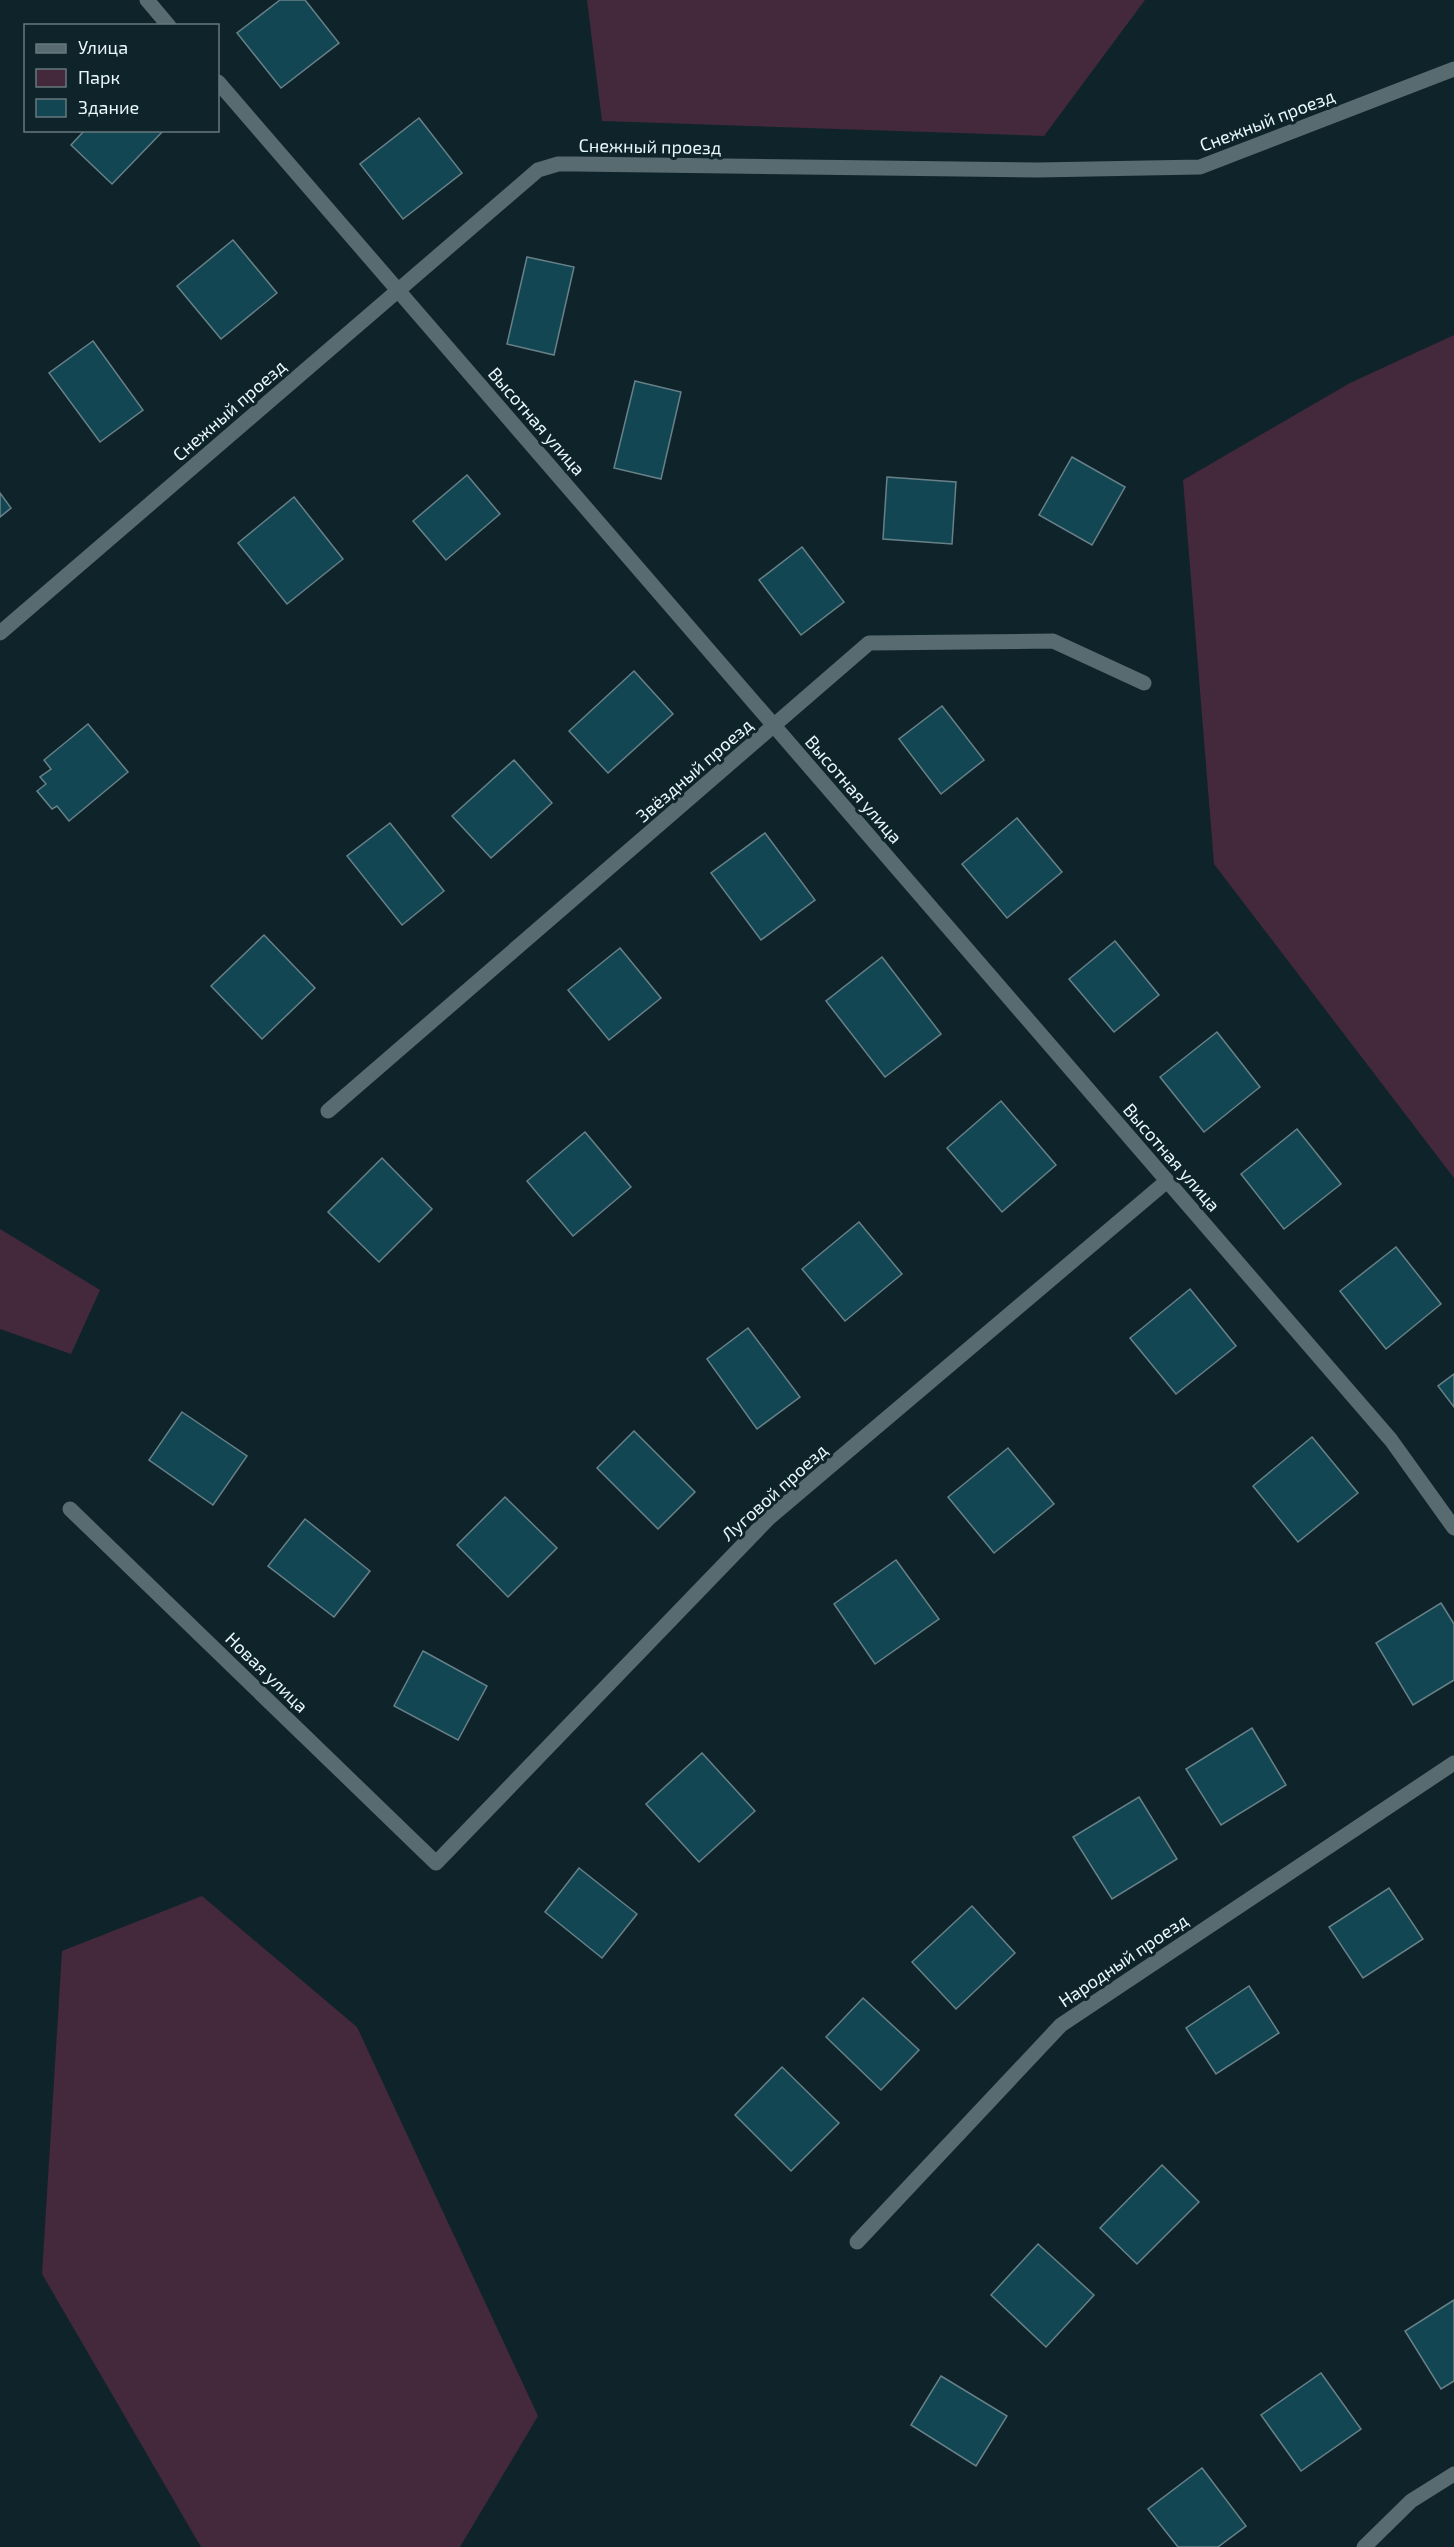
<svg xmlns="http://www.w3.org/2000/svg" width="1454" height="2547" font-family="'Exo 2',sans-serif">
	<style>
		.green { fill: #44283b }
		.building { fill: #124652; stroke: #688088; stroke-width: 1.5 }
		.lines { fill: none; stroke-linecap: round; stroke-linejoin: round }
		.minor { stroke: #576b71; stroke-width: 15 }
		.labels { text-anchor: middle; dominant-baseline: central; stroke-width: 6; stroke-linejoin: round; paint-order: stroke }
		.street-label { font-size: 18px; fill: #eaf8fc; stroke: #0e242a }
	</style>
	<rect width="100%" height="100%" fill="#0e242a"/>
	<g class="green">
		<polygon points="587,0 1145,0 1044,136 602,121"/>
		<polygon points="1454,335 1454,1178 1214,864 1183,480 1350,383"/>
		<polygon points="0,1229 100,1290 71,1354 0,1329"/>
		<polygon points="202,1896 357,2027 538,2416 460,2547 201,2547 42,2274 62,1951"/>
	</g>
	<g class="building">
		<polygon points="280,0 305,0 339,43 281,88 237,33"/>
		<polygon points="419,118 462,173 403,219 360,164"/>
		<polygon points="85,130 164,130 112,184 71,145"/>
		<polygon points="233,240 277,293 221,339 177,286"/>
		<polygon points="527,257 574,267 554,355 507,344"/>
		<polygon points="93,341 143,410 100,442 49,373"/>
		<polygon points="635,381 681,392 661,479 614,468"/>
		<polygon points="1072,457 1125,487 1092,545 1039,515"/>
		<polygon points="467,475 500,514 446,560 413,521"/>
		<polygon points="887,477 956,482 952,544 883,539"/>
		<polygon points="0,493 11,508 0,517"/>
		<polygon points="294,497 343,559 287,604 238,543"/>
		<polygon points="802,547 844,602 801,635 759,580"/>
		<polygon points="634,671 673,714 608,773 569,731"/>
		<polygon points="942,706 984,760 941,794 899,739"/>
		<polygon points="88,724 128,772 69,821 57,806 52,809 37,791 46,784 40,777 51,769 44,760"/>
		<polygon points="514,760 552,803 491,858 452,816"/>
		<polygon points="1017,818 1062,872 1007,918 962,864"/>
		<polygon points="390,823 444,891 402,925 347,856"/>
		<polygon points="765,833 815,900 761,940 711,873"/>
		<polygon points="264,935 315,988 262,1039 211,986"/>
		<polygon points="1115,941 1159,995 1114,1032 1069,979"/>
		<polygon points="620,948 661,998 609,1040 568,990"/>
		<polygon points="882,957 941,1034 885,1077 826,1001"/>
		<polygon points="1217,1032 1260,1087 1204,1132 1160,1077"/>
		<polygon points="1001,1101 1056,1165 1002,1212 947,1148"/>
		<polygon points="1297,1129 1341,1184 1284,1229 1241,1174"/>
		<polygon points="585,1132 631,1187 573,1236 527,1181"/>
		<polygon points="382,1158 432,1209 379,1262 328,1212"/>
		<polygon points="859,1222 902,1274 845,1321 802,1269"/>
		<polygon points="1396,1247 1441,1304 1386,1349 1340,1291"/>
		<polygon points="1190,1289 1236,1346 1176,1394 1130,1338"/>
		<polygon points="748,1328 800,1397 757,1429 707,1359"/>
		<polygon points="1454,1374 1454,1407 1438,1386"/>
		<polygon points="182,1412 247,1456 213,1505 149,1460"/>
		<polygon points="634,1431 695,1492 658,1529 597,1468"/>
		<polygon points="1312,1437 1358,1493 1298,1542 1253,1486"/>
		<polygon points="1008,1448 1054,1504 994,1553 948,1497"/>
		<polygon points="505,1497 557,1548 508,1597 457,1545"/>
		<polygon points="305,1519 370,1571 334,1617 268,1566"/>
		<polygon points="896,1560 939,1619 875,1664 834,1604"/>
		<polygon points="1441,1603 1454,1624 1454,1680 1413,1705 1376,1643"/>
		<polygon points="423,1651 487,1686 458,1740 394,1706"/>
		<polygon points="1252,1728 1286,1785 1221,1825 1186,1769"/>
		<polygon points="702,1753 755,1811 699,1862 646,1804"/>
		<polygon points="1139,1797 1177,1859 1112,1899 1073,1837"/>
		<polygon points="579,1868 637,1914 602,1958 545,1912"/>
		<polygon points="1389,1888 1423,1939 1363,1978 1329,1927"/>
		<polygon points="972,1906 1015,1953 956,2009 912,1962"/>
		<polygon points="1249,1986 1279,2033 1216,2074 1186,2028"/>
		<polygon points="863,1998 919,2050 881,2090 826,2037"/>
		<polygon points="782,2067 839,2123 791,2171 735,2115"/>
		<polygon points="1162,2165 1199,2202 1137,2264 1100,2228"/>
		<polygon points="1038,2244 1094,2295 1046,2347 991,2295"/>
		<polygon points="1454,2300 1454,2381 1441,2389 1405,2331"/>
		<polygon points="1321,2373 1361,2429 1301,2471 1261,2415"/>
		<polygon points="941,2376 1007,2416 976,2466 911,2425"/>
		<polygon points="1202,2468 1246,2526 1218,2547 1178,2547 1148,2509"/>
	</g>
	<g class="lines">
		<g class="minor">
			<polyline points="147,0 169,26"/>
			<polyline points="218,82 1391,1440 1454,1528"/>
			<polyline points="0,633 538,170 558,164 575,164 1038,170 1200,167 1454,69"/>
			<polyline points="328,1111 869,643 1053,641 1144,683"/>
			<polyline points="70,1509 436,1863 769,1518 1167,1181"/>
			<polyline points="857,2242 1061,2025 1454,1763"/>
			<polyline points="1364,2547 1411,2501 1454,2474"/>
		</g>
	</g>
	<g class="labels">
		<g class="street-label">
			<text transform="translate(1267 120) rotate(-21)">Снежный проезд</text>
			<text transform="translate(650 146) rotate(1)">Снежный проезд</text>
			<text transform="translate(229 410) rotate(-41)">Снежный проезд</text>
			<text transform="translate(537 421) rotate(49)">Высотная улица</text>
			<text transform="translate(694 770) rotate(-41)">Звёздный проезд</text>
			<text transform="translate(854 789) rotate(49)">Высотная улица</text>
			<text transform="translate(1172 1157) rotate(49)">Высотная улица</text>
			<text transform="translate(774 1492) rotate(-42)">Луговой проезд</text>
			<text transform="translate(267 1672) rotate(44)">Новая улица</text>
			<text transform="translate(1123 1960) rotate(-34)">Народный проезд</text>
		</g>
	</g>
	<rect x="24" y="24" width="195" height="108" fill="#0e242a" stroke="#66797e" stroke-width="1.5"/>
	<rect x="36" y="44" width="30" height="9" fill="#576b71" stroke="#66797e" stroke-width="1.5"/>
	<text x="78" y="54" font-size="18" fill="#eaf8fc">Улица</text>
	<rect x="36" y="69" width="30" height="18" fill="#44283b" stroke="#66797e" stroke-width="1.5"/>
	<text x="78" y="84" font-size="18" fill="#eaf8fc">Парк</text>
	<rect x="36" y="99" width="30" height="18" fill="#124652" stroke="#66797e" stroke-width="1.5"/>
	<text x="78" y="114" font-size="18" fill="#eaf8fc">Здание</text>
</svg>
